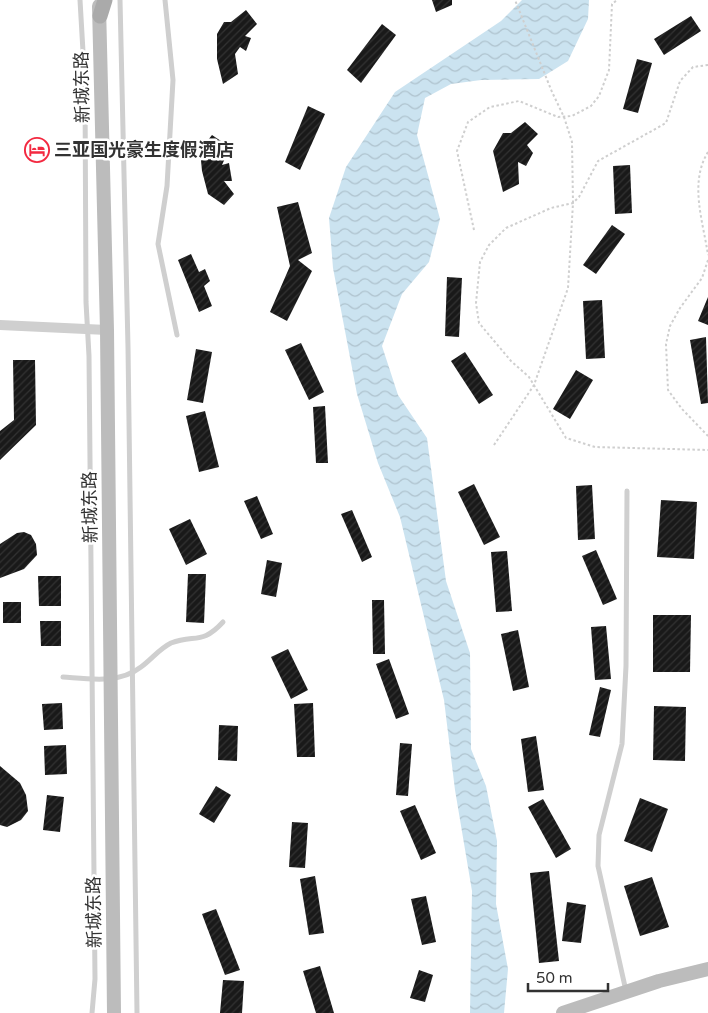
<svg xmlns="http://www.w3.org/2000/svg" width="708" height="1013" font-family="'Varela Round','Noto Sans SC',sans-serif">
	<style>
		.water { fill: url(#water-waves) }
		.building { fill: url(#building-hatch) }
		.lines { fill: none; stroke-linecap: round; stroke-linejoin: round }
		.path { stroke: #cfcfcf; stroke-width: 2; stroke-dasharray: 2.5 2.5; stroke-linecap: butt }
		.lane { stroke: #cfcfcf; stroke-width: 5 }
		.street { stroke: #cfcfcf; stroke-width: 10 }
		.secondary { stroke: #bcbcbc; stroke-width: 14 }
		.primary { stroke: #aaa; stroke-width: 15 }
		.labels { text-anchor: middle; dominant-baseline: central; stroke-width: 5; stroke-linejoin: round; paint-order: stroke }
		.street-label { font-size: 18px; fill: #323232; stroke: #fff }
		.poi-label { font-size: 18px; font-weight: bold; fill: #323232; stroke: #fff; text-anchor: start }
	</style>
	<defs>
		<pattern id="water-waves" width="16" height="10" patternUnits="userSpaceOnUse" patternTransform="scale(1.25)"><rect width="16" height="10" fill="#cbe3f0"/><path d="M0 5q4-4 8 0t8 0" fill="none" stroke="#afc3ce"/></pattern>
		<pattern id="building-hatch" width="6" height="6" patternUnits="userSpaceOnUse" patternTransform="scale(1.25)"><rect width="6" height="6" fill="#191919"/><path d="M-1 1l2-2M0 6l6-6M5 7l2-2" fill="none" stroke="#323232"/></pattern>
	</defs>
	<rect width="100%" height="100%" fill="#fff"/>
	<polygon class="water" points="522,0 589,0 588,19 568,61 539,79 481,80 451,84 425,98 417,135 440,219 429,262 402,294 382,346 398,395 427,438 446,581 470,653 471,749 486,786 497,841 496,904 508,969 504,1013 470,1013 472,891 455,790 444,700 400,517 378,463 357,394 333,268 329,218 346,167 395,92 501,21"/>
	<g class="building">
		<polygon points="432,0 452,0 452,5 436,12"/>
		<polygon points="246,10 257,24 245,36 251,38 246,51 240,47 235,54 238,74 223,84 217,59 217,34 224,22 231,22"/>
		<polygon points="691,16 701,31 664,55 654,39"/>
		<polygon points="382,24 396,35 361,83 347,70"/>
		<polygon points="637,59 652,63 638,113 623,109"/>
		<polygon points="308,106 325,114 300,170 285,162"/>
		<polygon points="525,122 538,134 527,145 533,153 526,166 518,162 519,184 503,192 493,151 503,133 511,133"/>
		<polygon points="212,135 230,147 222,165 229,163 232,181 224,181 234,194 224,205 208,194 202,171 200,150"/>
		<polygon points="630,165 632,213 615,214 613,166"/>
		<polygon points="298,202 312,253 298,260 312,271 287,321 270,312 290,266 277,207"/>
		<polygon points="612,225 625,234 596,274 583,265"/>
		<polygon points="191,254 199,272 205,269 210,281 204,286 212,306 199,312 178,260"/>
		<polygon points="447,277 462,278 459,337 445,336"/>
		<polygon points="708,297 708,325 698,321"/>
		<polygon points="602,300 605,358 586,359 583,301"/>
		<polygon points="706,337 708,403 701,404 690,340"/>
		<polygon points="301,343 324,392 309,400 285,350"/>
		<polygon points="196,349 212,352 203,403 187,400"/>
		<polygon points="465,352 493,395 479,404 451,361"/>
		<polygon points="13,360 35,360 36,425 0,460 0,431 14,420"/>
		<polygon points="576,370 593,380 570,419 553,409"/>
		<polygon points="325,406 328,463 316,463 313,407"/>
		<polygon points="205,411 219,467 199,472 186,416"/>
		<polygon points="474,484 500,537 484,545 458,492"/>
		<polygon points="592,485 595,539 578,540 576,486"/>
		<polygon points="257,496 273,534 261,539 244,501"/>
		<polygon points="661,500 697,502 694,559 657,557"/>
		<polygon points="352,510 372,557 362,562 341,514"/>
		<polygon points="190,519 207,554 186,565 169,529"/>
		<polygon points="24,532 31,535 36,544 37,555 24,569 0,578 0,544 17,533"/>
		<polygon points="596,550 617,599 603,605 582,556"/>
		<polygon points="507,551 512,611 496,612 491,552"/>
		<polygon points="267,560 282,563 276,597 261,594"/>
		<polygon points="188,574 206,574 204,623 186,622"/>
		<polygon points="38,576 61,576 61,606 39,606"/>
		<polygon points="372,600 384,600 385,654 373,654"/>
		<rect x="3" y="602" width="18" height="21"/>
		<polygon points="653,615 691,615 690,672 653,672"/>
		<polygon points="40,621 61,621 61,646 41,646"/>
		<polygon points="606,626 611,679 595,680 591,627"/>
		<polygon points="518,630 529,687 513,691 501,634"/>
		<polygon points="288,649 308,690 291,699 271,657"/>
		<polygon points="389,659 409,714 396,719 376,664"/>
		<polygon points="600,687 611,690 600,737 589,735"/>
		<polygon points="62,703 63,729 44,730 42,704"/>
		<polygon points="313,703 315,757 297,757 294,704"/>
		<polygon points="654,706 686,707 685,761 653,760"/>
		<polygon points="219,725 238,726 237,761 218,760"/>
		<polygon points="536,736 544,790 528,792 521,739"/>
		<polygon points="400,743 412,744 408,796 396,795"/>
		<polygon points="66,745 67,774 45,775 44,746"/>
		<polygon points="0,766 20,783 26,795 28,811 21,820 7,827 0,825"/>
		<polygon points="216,786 231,795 214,823 199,814"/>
		<polygon points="47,795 64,797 60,832 43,830"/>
		<polygon points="640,798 668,809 652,852 624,841"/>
		<polygon points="543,799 571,849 556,858 528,807"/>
		<polygon points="415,805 436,853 421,860 400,811"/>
		<polygon points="292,822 308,823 305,868 289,867"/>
		<polygon points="549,871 559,961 539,963 530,873"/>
		<polygon points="315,876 324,933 309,935 300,879"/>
		<polygon points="652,877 669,927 640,936 624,886"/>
		<polygon points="426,896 436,942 422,945 411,899"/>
		<polygon points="567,902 586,905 581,943 562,941"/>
		<polygon points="216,909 240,970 225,975 202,914"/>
		<polygon points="320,966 334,1013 316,1013 303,971"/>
		<polygon points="419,970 433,975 425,1002 410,998"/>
		<polygon points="223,980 244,981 242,1013 220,1013"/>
	</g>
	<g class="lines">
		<g class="path">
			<polyline points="708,65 693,67 680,81 666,123 598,161 579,197 573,203 551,208 506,228 489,245 480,262 476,303 479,323 511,361 529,377 566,438 595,447 708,450"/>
			<path d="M708,152c-19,31 -5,69 0,103"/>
			<polyline points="474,230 457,151 468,122 490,107 519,101 558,117 572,116 591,106 599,96 609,70 612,4 617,0"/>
			<polyline points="708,260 702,278 680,308 670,326 666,344 668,390 682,409 708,436"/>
			<polyline points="494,445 534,385 568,288 573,203 572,142 564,117 552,92 515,0"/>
		</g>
		<g class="lane">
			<polyline points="80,0 85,86 86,302 89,356 95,979 92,1013"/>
			<polyline points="120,0 128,347 137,1013"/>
			<polyline points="165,0 173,80 167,186 158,244 177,335"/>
			<path d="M63,677c27,2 56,7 78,-10 11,-8 18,-18 30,-24 24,-9 31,2 52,-21"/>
			<polyline points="626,991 598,866 599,835 622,744 626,666 627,491"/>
		</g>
		<polyline class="street" points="0,325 107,330"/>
		<g class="secondary">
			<polyline points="99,6 107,330 114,1013"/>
			<polyline points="563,1013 659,981 708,969"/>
		</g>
		<polyline class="primary" points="100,16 105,0"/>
	</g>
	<defs>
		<symbol id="hotel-ring" viewBox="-11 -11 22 22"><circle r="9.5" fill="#fff" stroke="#f32940" stroke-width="1.5"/><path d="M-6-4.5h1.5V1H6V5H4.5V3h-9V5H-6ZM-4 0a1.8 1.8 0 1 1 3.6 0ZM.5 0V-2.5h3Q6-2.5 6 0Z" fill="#f32940"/></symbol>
	</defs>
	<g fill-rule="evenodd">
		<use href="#hotel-ring" x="23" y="136" width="28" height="28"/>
	</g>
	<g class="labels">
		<g class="street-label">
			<text transform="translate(82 87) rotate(-91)">新城东路</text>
			<text transform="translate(90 507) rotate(-91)">新城东路</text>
			<text transform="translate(94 912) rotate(-91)">新城东路</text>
		</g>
		<g class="poi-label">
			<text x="54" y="150">三亚国光豪生度假酒店</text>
		</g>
	</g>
	<path d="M528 983v8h80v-8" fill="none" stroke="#323232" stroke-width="2.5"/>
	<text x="536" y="983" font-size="15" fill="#323232" stroke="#ffffff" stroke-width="4" paint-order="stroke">50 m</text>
</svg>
